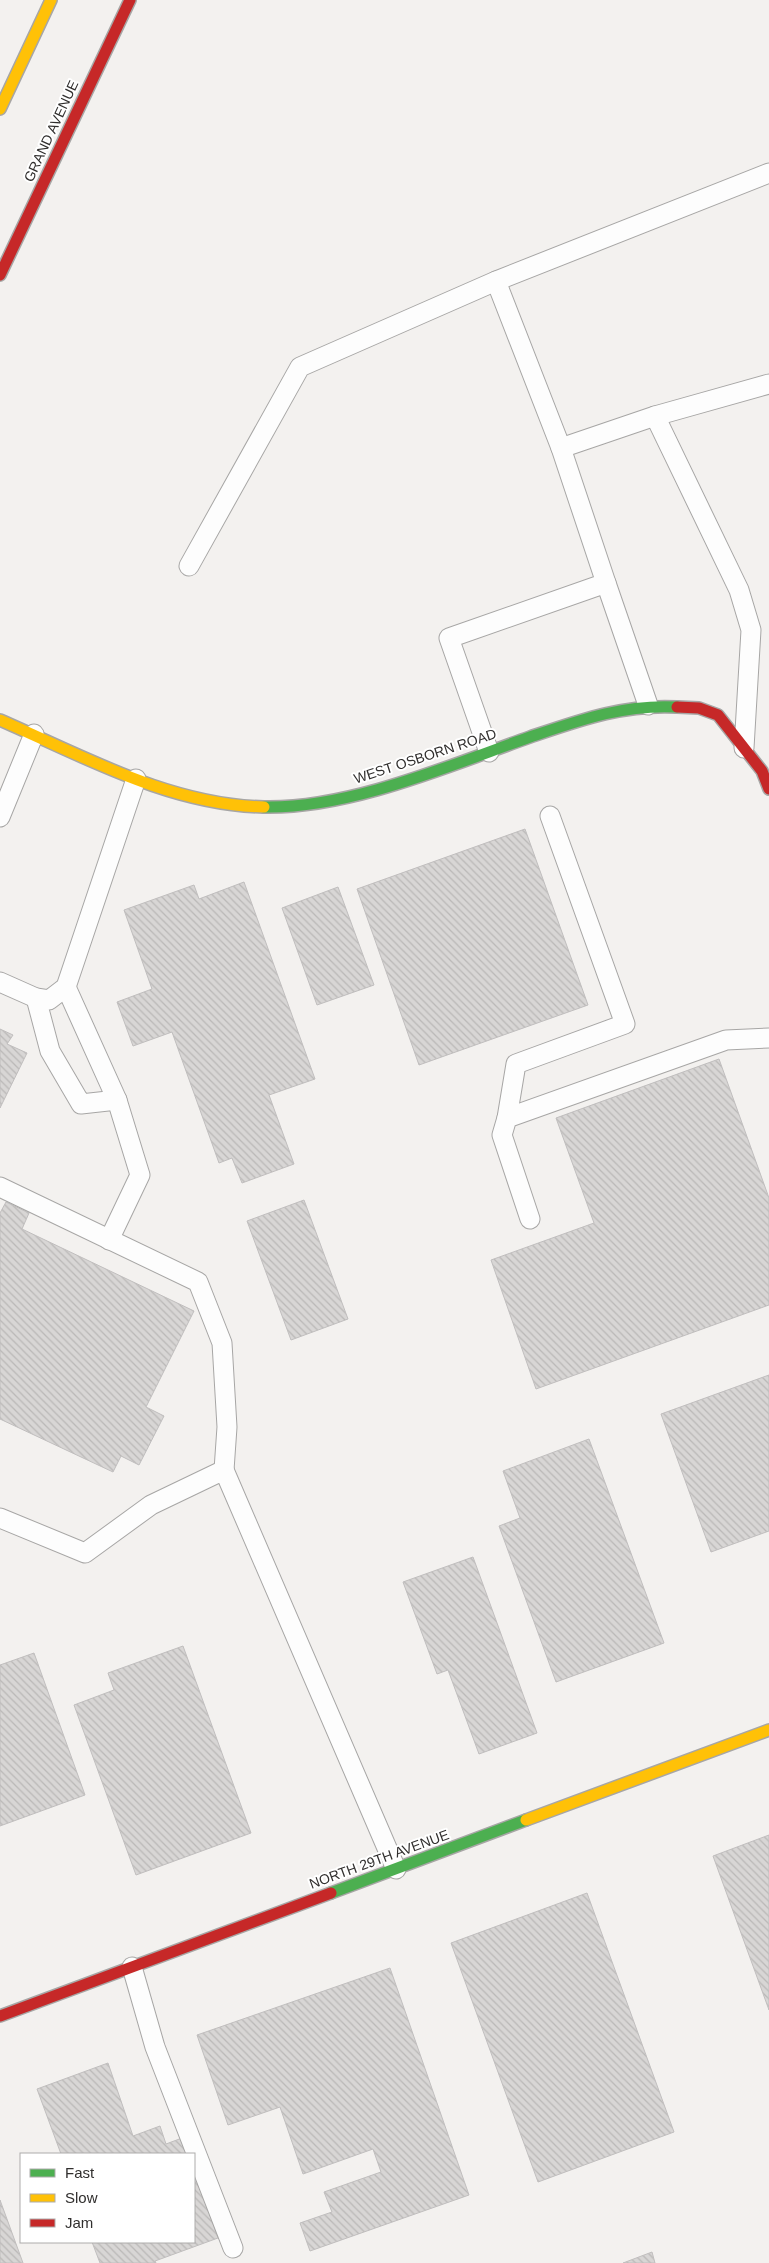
<svg xmlns="http://www.w3.org/2000/svg" width="769" height="2263" font-family="Arial,sans-serif">
	<style>
		.building { fill: url(#building-back-hatch); stroke: #c0bebe }
		.lines { fill: none; stroke-linecap: round; stroke-linejoin: round }
		.lane-casing { stroke: #a7a6a5; stroke-width: 21 }
		.fast-casing { stroke: #a7a6a5; stroke-width: 14 }
		.slow-casing { stroke: #a7a6a5; stroke-width: 14 }
		.jam-casing { stroke: #a7a6a5; stroke-width: 14 }
		.lane { stroke: #fdfdfd; stroke-width: 19 }
		.fast { stroke: #4caf50; stroke-width: 11 }
		.slow { stroke: #ffc107; stroke-width: 11 }
		.jam { stroke: #c62828; stroke-width: 11 }
		.labels { text-anchor: middle; dominant-baseline: central; stroke-width: 4; stroke-linejoin: round; paint-order: stroke }
		.street-label { font-size: 14px; fill: #312f2e; stroke: #fff }
	</style>
	<defs>
		<pattern id="building-back-hatch" width="6" height="6" patternUnits="userSpaceOnUse" patternTransform="scale(1.25)"><rect width="6" height="6" fill="#d8d6d5"/><path d="M-1 5l2 2M0 0l6 6M5-1l2 2" fill="none" stroke="#bab8b7"/></pattern>
	</defs>
	<rect width="100%" height="100%" fill="#f3f1ef"/>
	<g class="building">
		<polygon points="525,829 588,1005 419,1065 357,889"/>
		<polygon points="244,882 315,1079 269,1095 294,1164 242,1183 232,1158 219,1163 172,1032 133,1046 117,1002 152,989 124,910 194,885 199,899"/>
		<polygon points="338,887 374,985 317,1005 282,908"/>
		<polygon points="0,1029 13,1035 7,1044 27,1053 0,1108"/>
		<polygon points="719,1059 769,1198 769,1305 536,1389 491,1260 594,1223 556,1118"/>
		<polygon points="304,1200 348,1319 291,1340 247,1221"/>
		<polygon points="6,1202 29,1213 22,1229 194,1311 146,1407 164,1416 139,1465 121,1456 113,1472 0,1419 0,1213"/>
		<polygon points="769,1375 769,1531 711,1552 661,1414"/>
		<polygon points="589,1439 664,1643 556,1682 499,1526 520,1518 503,1471"/>
		<polygon points="473,1557 537,1733 479,1754 448,1670 437,1674 403,1582"/>
		<polygon points="183,1646 251,1833 136,1875 74,1705 114,1690 108,1673"/>
		<polygon points="34,1653 85,1795 0,1826 0,1665"/>
		<polygon points="769,1835 769,2010 713,1856"/>
		<polygon points="587,1893 674,2132 538,2182 451,1943"/>
		<polygon points="390,1968 469,2195 310,2251 300,2223 332,2212 324,2192 381,2172 373,2149 303,2174 280,2107 228,2125 197,2035"/>
		<polygon points="108,2063 133,2136 160,2126 166,2144 182,2138 188,2154 61,2154 37,2089"/>
		<polygon points="194,2170 218,2238 155,2261 156,2263 100,2263 92,2242 194,2242"/>
		<polygon points="0,2200 23,2263 0,2263"/>
		<polygon points="652,2252 655,2263 623,2263"/>
	</g>
	<g class="lines">
		<defs>
			<g id="lane">
				<polyline points="655,416 739,590 751,630 744,748"/>
				<polyline points="561,448 496,281 769,173"/>
				<polyline points="189,566 300,367 496,281"/>
				<polyline points="606,583 561,448 655,416 769,384"/>
				<polyline points="489,752 449,638 606,583 648,705"/>
				<polyline points="0,817 34,734"/>
				<polyline points="0,982 36,998 49,1000 66,987 136,779"/>
				<polyline points="66,987 117,1100 140,1175 109,1240"/>
				<polyline points="36,998 50,1051 81,1104 117,1100"/>
				<polyline points="507,1118 516,1064 625,1024 550,816"/>
				<polyline points="0,1187 198,1282 222,1343 227,1427 224,1470"/>
				<polyline points="530,1219 502,1135 507,1118 726,1040 769,1038"/>
				<polyline points="0,1518 85,1553 151,1505 224,1470 396,1869"/>
				<polyline points="132,1967 155,2047 233,2248"/>
			</g>
			<g id="fast">
				<path d="M264,807c85,2 187,-42 266,-70 50,-17 94,-33 147,-30"/>
				<polyline points="331,1893 526,1820"/>
			</g>
			<g id="slow">
				<polyline points="0,109 51,0"/>
				<path d="M0,720c85,37 170,85 264,87"/>
				<polyline points="526,1820 769,1730"/>
			</g>
			<g id="jam">
				<polyline points="0,275 130,0"/>
				<polyline points="677,707 699,708 718,715 762,771 769,789"/>
				<polyline points="0,2016 331,1893"/>
			</g>
		</defs>
		<use href="#lane" class="lane-casing"/>
		<use href="#fast" class="fast-casing"/>
		<use href="#slow" class="slow-casing"/>
		<use href="#jam" class="jam-casing"/>
		<use href="#lane" class="lane"/>
		<use href="#fast" class="fast"/>
		<use href="#slow" class="slow"/>
		<use href="#jam" class="jam"/>
	</g>
	<g class="labels">
		<g class="street-label">
			<text transform="translate(51 131) rotate(-65)">GRAND AVENUE</text>
			<text transform="translate(425 756) rotate(-18)">WEST OSBORN ROAD</text>
			<text transform="translate(379 1859) rotate(-20)">NORTH 29TH AVENUE</text>
		</g>
	</g>
	<rect x="20" y="2153" width="175" height="90" fill="#ffffff" stroke="#adacab"/>
	<rect x="30" y="2169" width="25" height="8" fill="#4caf50" stroke="#adacab"/>
	<text x="65" y="2178" font-size="15" fill="#312f2e">Fast</text>
	<rect x="30" y="2194" width="25" height="8" fill="#ffc107" stroke="#adacab"/>
	<text x="65" y="2203" font-size="15" fill="#312f2e">Slow</text>
	<rect x="30" y="2219" width="25" height="8" fill="#c62828" stroke="#adacab"/>
	<text x="65" y="2228" font-size="15" fill="#312f2e">Jam</text>
</svg>
